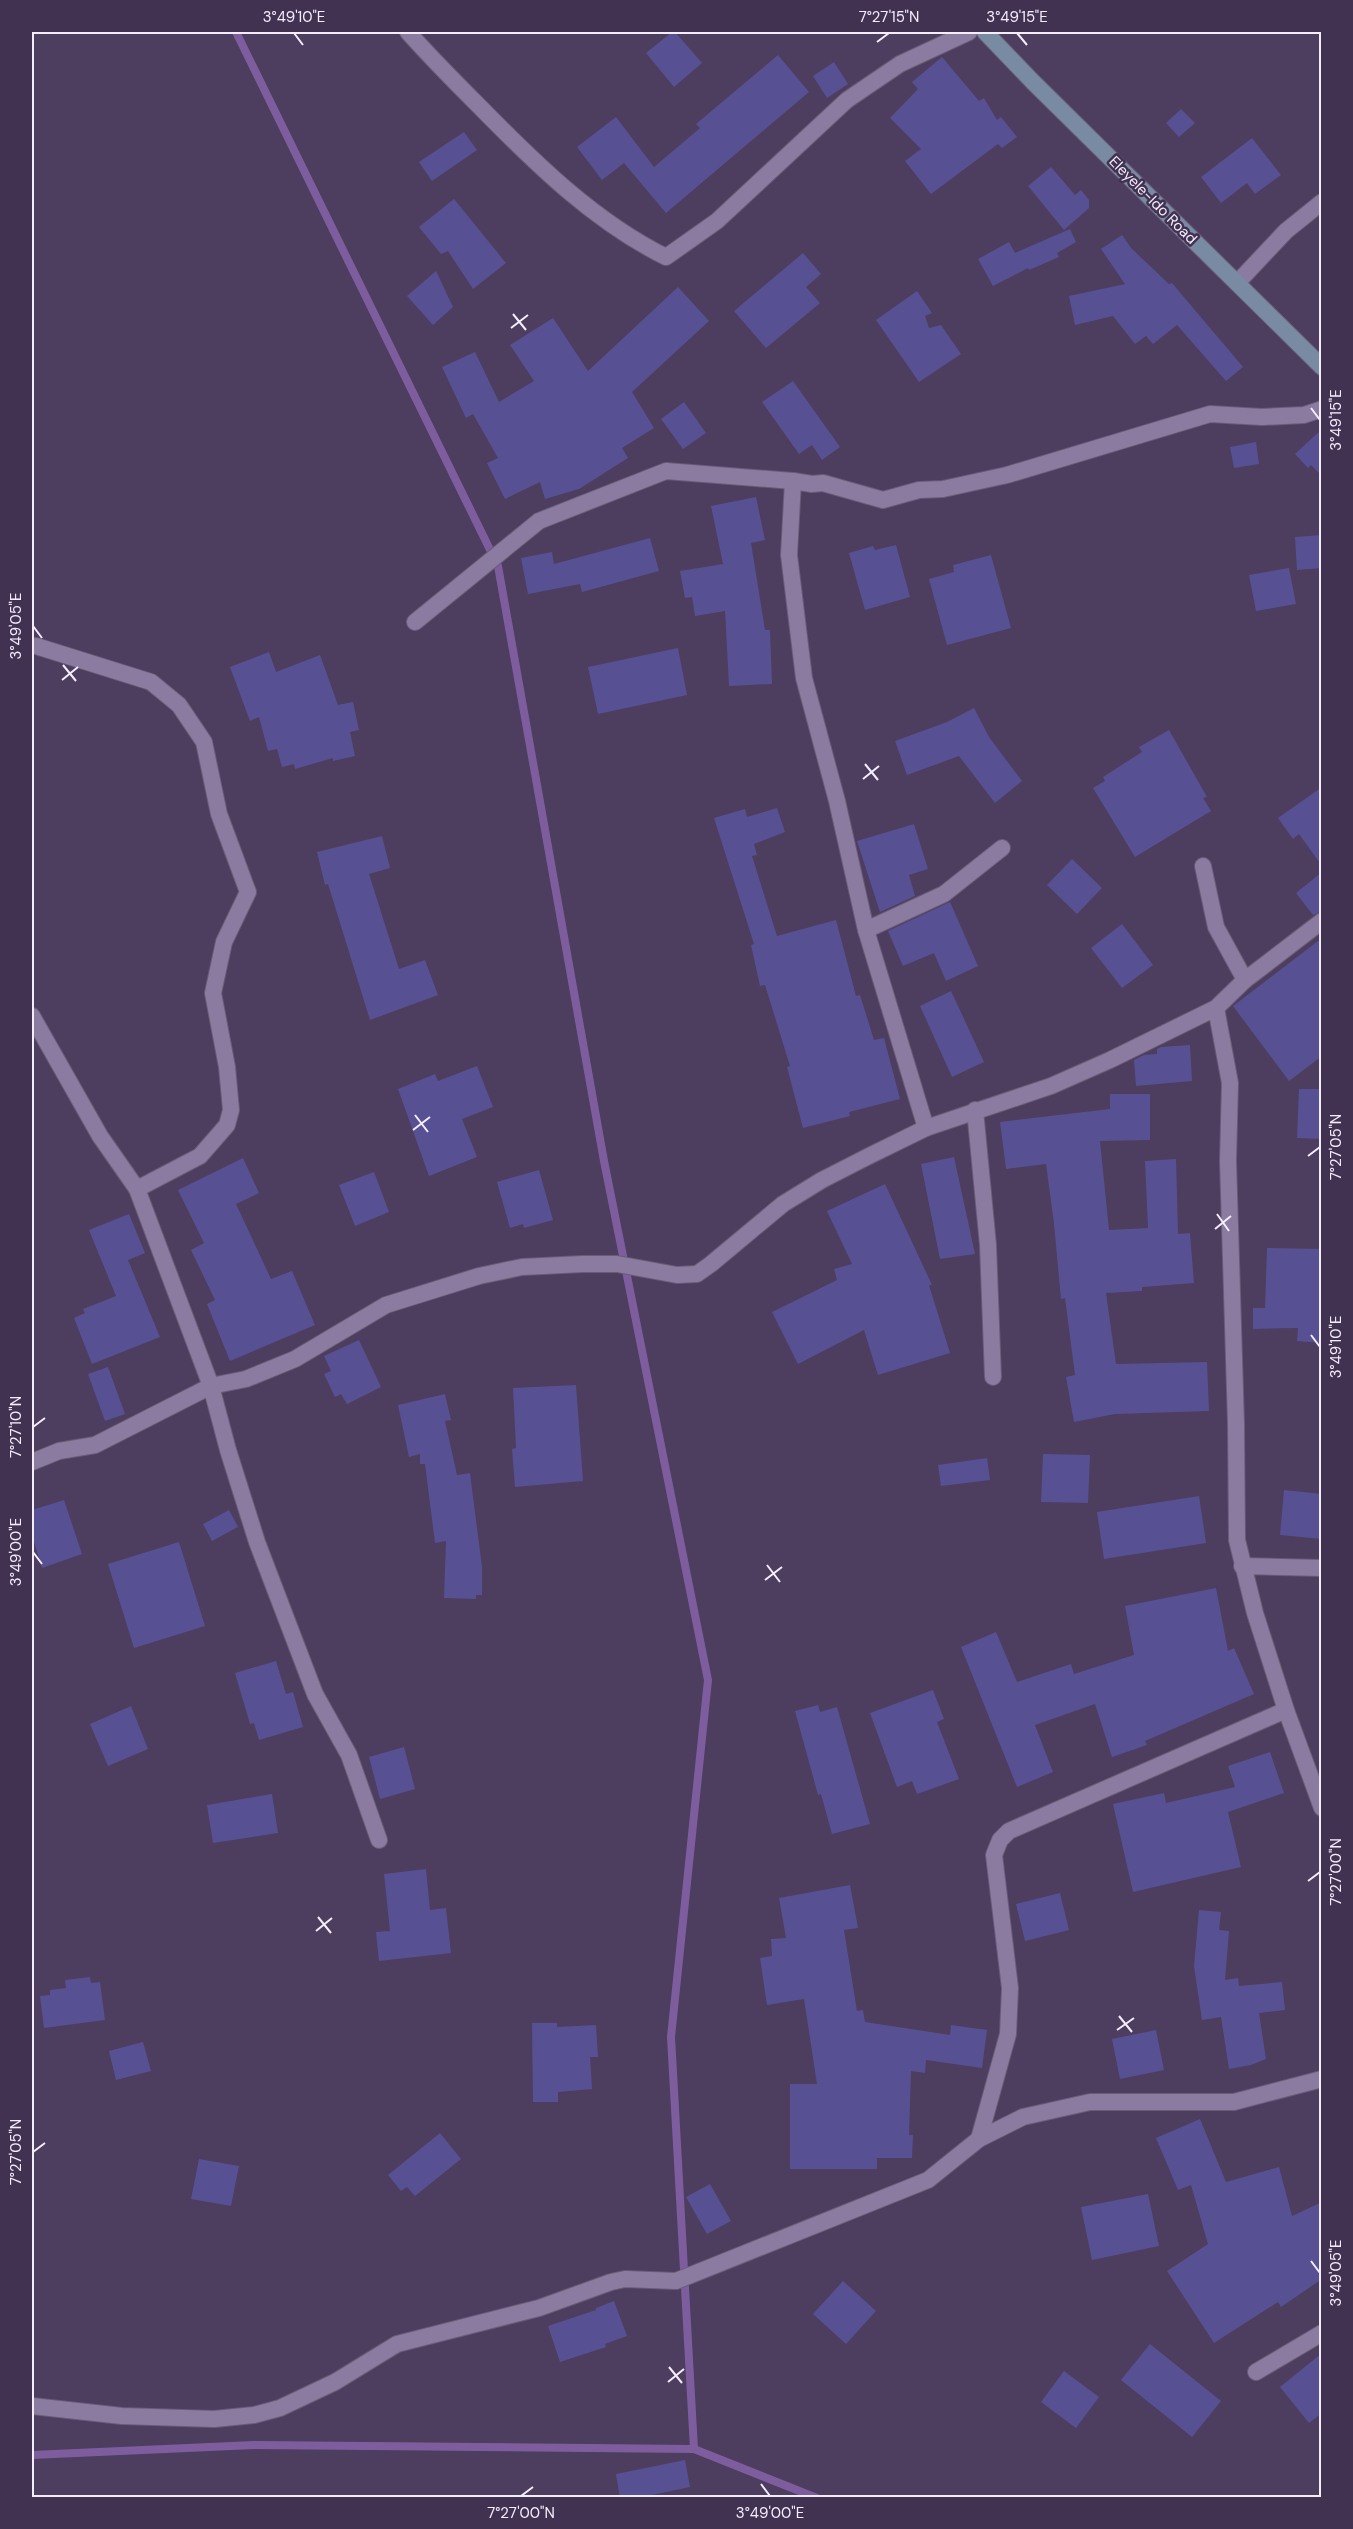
<svg xmlns="http://www.w3.org/2000/svg" width="1353" height="2529" font-family="'DM Sans',sans-serif">
	<style>
		.lines { fill: none; stroke-linecap: round; stroke-linejoin: round }
		.stream { stroke: #7e5d9f; stroke-width: 8 }
		.building { fill: #575194 }
		.minor-casing { stroke: #685c76; stroke-width: 18 }
		.secondary-casing { stroke: #685c76; stroke-width: 18 }
		.minor { stroke: #8c7ba0; stroke-width: 16 }
		.secondary { stroke: #798ba2; stroke-width: 16 }
		.ticks { fill: none; stroke: #f4edfd; stroke-width: 2 }
		.labels { text-anchor: middle; dominant-baseline: central; stroke-width: 5; stroke-linejoin: round; paint-order: stroke }
		.street-label { font-size: 15px; fill: #f4edfd; stroke: #423252 }
		.neatline { fill: none; stroke: #f4edfd; stroke-width: 2 }
		.ticks-label { font-size: 15px; text-anchor: middle; fill: #f4edfd }
	</style>
	<rect width="100%" height="100%" fill="#4d3d5e"/>
	<g class="lines">
		<g class="stream">
			<polyline points="236,32 498,566 604,1161 708,1680 671,2037 694,2449"/>
			<polyline points="32,2455 254,2445 694,2449 817,2498"/>
		</g>
	</g>
	<g class="building">
		<polygon points="672,32 675,32 702,63 674,87 646,53"/>
		<polygon points="778,55 809,92 666,213 624,163 602,180 577,147 616,117 654,167 700,128 696,124"/>
		<polygon points="942,57 979,101 984,98 997,120 1001,117 1017,137 1002,148 998,144 931,194 905,161 921,149 890,118 918,89 912,82"/>
		<polygon points="834,62 848,84 827,98 813,76"/>
		<polygon points="1181,109 1195,123 1179,137 1166,123"/>
		<polygon points="464,132 477,150 432,181 419,162"/>
		<polygon points="1252,138 1281,175 1255,194 1247,183 1221,203 1201,177"/>
		<polygon points="1051,167 1075,195 1081,190 1089,200 1089,208 1064,230 1028,186"/>
		<polygon points="454,199 506,263 473,289 448,251 441,254 419,227"/>
		<polygon points="1070,229 1076,242 1057,253 1059,257 1029,270 1028,268 993,286 978,259 1009,242 1015,253"/>
		<polygon points="1122,235 1131,248 1169,284 1172,283 1243,367 1226,381 1177,325 1153,344 1146,336 1135,344 1113,316 1075,325 1069,296 1125,284 1101,249"/>
		<polygon points="803,253 821,274 806,287 820,303 766,348 734,311"/>
		<polygon points="436,271 453,307 433,325 407,296"/>
		<polygon points="678,287 709,321 632,392 654,428 622,448 628,458 579,489 545,499 540,482 505,499 487,463 498,458 473,414 466,418 442,367 475,352 499,402 534,381 510,345 553,318 588,371"/>
		<polygon points="917,291 932,313 925,316 929,328 941,325 961,354 919,382 876,320"/>
		<polygon points="793,381 840,447 822,460 812,445 799,454 762,402"/>
		<polygon points="684,402 706,433 683,449 661,419"/>
		<polygon points="1322,429 1322,476 1311,465 1308,468 1295,454"/>
		<polygon points="1256,442 1259,464 1234,468 1230,447"/>
		<polygon points="756,497 765,540 751,543 765,630 770,630 772,684 729,686 725,611 695,616 692,597 685,598 680,571 723,564 711,506"/>
		<polygon points="1322,535 1322,568 1297,570 1295,537"/>
		<polygon points="650,538 659,571 582,592 580,584 528,594 521,558 552,552 554,564"/>
		<polygon points="896,545 910,597 865,610 849,553 873,546 875,550"/>
		<polygon points="991,555 1011,628 947,645 929,579 954,572 953,565"/>
		<polygon points="1289,568 1296,604 1256,611 1249,575"/>
		<polygon points="678,648 687,695 598,714 588,667"/>
		<polygon points="269,652 276,672 320,655 338,705 353,702 359,730 350,732 355,756 333,761 333,758 295,769 294,764 282,767 277,749 268,751 259,717 250,721 230,667"/>
		<polygon points="974,708 989,737 1022,781 995,803 959,756 907,775 895,741 947,722"/>
		<polygon points="1169,730 1207,797 1203,798 1211,811 1135,857 1093,788 1105,781 1103,777 1142,752 1139,747"/>
		<polygon points="1322,787 1322,866 1299,834 1293,839 1278,818"/>
		<polygon points="777,808 785,832 754,844 757,855 752,856 777,936 836,920 856,996 860,995 874,1040 884,1038 900,1099 849,1112 850,1116 803,1128 787,1067 790,1066 765,985 760,986 751,945 754,944 714,818 745,809 747,817"/>
		<polygon points="914,824 928,869 909,875 915,896 880,912 857,841"/>
		<polygon points="382,836 390,868 369,874 399,969 425,960 438,995 370,1020 328,884 325,885 317,852"/>
		<polygon points="1072,859 1102,888 1077,914 1047,885"/>
		<polygon points="1322,872 1322,911 1313,915 1296,893"/>
		<polygon points="950,902 978,966 946,981 934,953 903,966 888,931"/>
		<polygon points="1122,924 1153,965 1122,988 1091,948"/>
		<polygon points="1322,938 1322,1056 1289,1081 1233,1006"/>
		<polygon points="951,991 984,1062 952,1077 920,1006"/>
		<polygon points="1190,1045 1192,1081 1136,1086 1134,1060 1144,1055 1157,1054 1157,1049 1161,1047"/>
		<polygon points="477,1066 493,1107 462,1119 477,1157 429,1176 398,1089 435,1074 438,1081"/>
		<polygon points="1299,1089 1322,1089 1322,1139 1297,1138"/>
		<polygon points="1110,1094 1150,1094 1150,1140 1100,1141 1109,1230 1148,1228 1145,1161 1176,1159 1178,1234 1190,1233 1194,1283 1142,1287 1142,1291 1106,1293 1116,1364 1207,1362 1209,1411 1115,1414 1074,1422 1066,1377 1075,1375 1065,1298 1061,1299 1054,1224 1046,1164 1006,1169 1000,1122 1110,1109"/>
		<polygon points="954,1157 975,1254 940,1259 921,1164"/>
		<polygon points="243,1158 259,1193 236,1204 271,1279 292,1271 315,1325 230,1361 207,1304 215,1300 191,1250 204,1243 178,1190"/>
		<polygon points="539,1170 553,1220 524,1228 523,1224 510,1228 497,1182"/>
		<polygon points="374,1172 389,1212 355,1226 339,1185"/>
		<polygon points="885,1184 932,1285 929,1285 950,1353 878,1375 864,1330 798,1364 772,1312 837,1280 834,1269 852,1264 827,1211"/>
		<polygon points="129,1214 145,1253 128,1260 160,1337 92,1364 74,1318 85,1313 83,1309 116,1296 89,1230"/>
		<polygon points="1267,1248 1322,1249 1322,1343 1297,1341 1298,1328 1253,1329 1253,1308 1265,1308"/>
		<polygon points="359,1340 381,1387 347,1404 341,1394 335,1397 324,1374 331,1371 324,1356"/>
		<polygon points="108,1367 125,1414 105,1421 88,1374"/>
		<polygon points="576,1385 583,1481 515,1487 512,1449 516,1448 513,1388"/>
		<polygon points="445,1394 451,1420 445,1421 457,1475 470,1473 482,1567 482,1595 476,1595 476,1599 444,1598 446,1541 435,1543 425,1464 420,1464 420,1454 409,1457 398,1405"/>
		<polygon points="1043,1454 1090,1455 1088,1503 1041,1502"/>
		<polygon points="987,1458 990,1480 941,1486 938,1465"/>
		<polygon points="1284,1490 1322,1494 1322,1539 1280,1535"/>
		<polygon points="1199,1496 1206,1543 1104,1559 1097,1512"/>
		<polygon points="64,1500 82,1554 42,1568 32,1535 32,1510"/>
		<polygon points="229,1510 238,1527 212,1541 203,1524"/>
		<polygon points="179,1542 205,1626 134,1648 108,1564"/>
		<polygon points="1216,1588 1228,1651 1234,1648 1254,1694 1145,1741 1147,1745 1112,1757 1095,1704 1035,1725 1053,1772 1017,1787 961,1647 996,1632 1017,1682 1071,1664 1074,1674 1134,1655 1125,1606"/>
		<polygon points="276,1661 286,1694 293,1692 303,1727 259,1740 254,1723 250,1724 235,1673"/>
		<polygon points="933,1690 944,1719 937,1722 959,1779 917,1794 912,1781 897,1787 870,1713"/>
		<polygon points="818,1705 820,1712 837,1707 870,1824 832,1834 821,1794 818,1795 795,1711"/>
		<polygon points="131,1706 148,1749 108,1766 90,1724"/>
		<polygon points="404,1747 415,1789 380,1799 369,1757"/>
		<polygon points="1270,1752 1284,1793 1228,1812 1241,1867 1133,1892 1113,1804 1164,1793 1166,1803 1235,1787 1228,1766"/>
		<polygon points="272,1794 278,1833 213,1843 207,1805"/>
		<polygon points="426,1869 430,1910 446,1908 451,1953 379,1961 376,1932 390,1931 384,1874"/>
		<polygon points="850,1885 858,1928 844,1930 857,2011 863,2010 865,2022 950,2035 951,2025 987,2030 982,2068 926,2060 925,2073 911,2071 909,2135 913,2135 912,2158 877,2158 877,2169 790,2169 790,2084 817,2084 804,1999 767,2005 760,1958 772,1956 771,1939 786,1938 779,1898"/>
		<polygon points="1060,1893 1069,1930 1025,1941 1016,1904"/>
		<polygon points="1199,1910 1221,1912 1219,1930 1229,1931 1225,1980 1238,1978 1239,1986 1282,1982 1285,2010 1259,2013 1266,2059 1251,2065 1229,2069 1221,2017 1202,2020 1194,1966"/>
		<polygon points="90,1977 91,1983 100,1982 105,2020 44,2028 40,1996 50,1995 50,1990 66,1988 65,1980"/>
		<polygon points="532,2023 557,2023 557,2027 596,2025 598,2057 590,2057 592,2089 558,2092 558,2102 533,2102"/>
		<polygon points="1156,2030 1164,2070 1120,2079 1112,2039"/>
		<polygon points="143,2042 151,2071 116,2080 109,2051"/>
		<polygon points="1200,2119 1226,2182 1279,2167 1292,2216 1322,2202 1322,2279 1281,2307 1278,2302 1214,2343 1167,2271 1208,2244 1191,2185 1178,2190 1156,2138"/>
		<polygon points="440,2133 461,2159 415,2196 407,2187 401,2191 388,2175"/>
		<polygon points="199,2159 239,2166 231,2206 191,2199"/>
		<polygon points="710,2184 731,2221 707,2234 686,2197"/>
		<polygon points="1148,2194 1159,2246 1092,2260 1081,2207"/>
		<polygon points="843,2281 876,2311 846,2344 813,2314"/>
		<polygon points="614,2301 627,2336 605,2344 606,2347 560,2362 548,2326 596,2310 596,2308"/>
		<polygon points="1150,2344 1221,2401 1192,2437 1121,2380"/>
		<polygon points="1322,2353 1322,2413 1309,2423 1280,2387"/>
		<polygon points="1064,2371 1099,2397 1076,2428 1041,2402"/>
		<polygon points="685,2460 690,2487 638,2498 620,2498 616,2474"/>
	</g>
	<g class="lines">
		<defs>
			<g id="minor">
				<path d="M408,32c23,26 48,51 73,76 55,56 114,114 185,149l51,-36 130,-121 53,-36 69,-32"/>
				<polyline points="1237,283 1286,231 1322,202"/>
				<polyline points="415,622 539,521 666,471 793,481"/>
				<polyline points="1203,866 1216,927 1245,980"/>
				<polyline points="866,930 944,894 1002,848"/>
				<polyline points="1216,1008 1230,1083 1228,1161 1236,1424 1237,1540 1255,1613 1286,1710 1322,1808"/>
				<polyline points="32,1016 100,1136 137,1189 200,1156 227,1125 231,1110 227,1067 213,993 224,942 248,892 219,814 204,742 179,705 151,682 36,646"/>
				<polyline points="975,1110 988,1245 993,1377"/>
				<polyline points="926,1128 866,930 837,801 804,678 789,555 793,481 812,484 823,483 883,500 919,490 943,489 1007,475 1210,414 1262,417 1304,415 1322,409"/>
				<polyline points="137,1189 211,1386 228,1450 257,1542 315,1694 349,1755 379,1840"/>
				<polyline points="32,1462 59,1451 95,1445 211,1386 246,1379 295,1359 386,1305 479,1276 522,1267 583,1264 617,1264 677,1275 697,1274 711,1264 783,1204 822,1180 869,1156 926,1128 1051,1086 1110,1060 1216,1008 1245,980 1322,921"/>
				<polyline points="1242,1566 1322,1568"/>
				<polyline points="979,2139 1008,2034 1010,1988 994,1855 1000,1840 1009,1831 1286,1710"/>
				<polyline points="1256,2372 1322,2333"/>
				<polyline points="32,2406 122,2416 214,2419 254,2415 280,2408 335,2382 397,2344 539,2308 611,2282 625,2279 676,2281 928,2180 979,2139 1023,2117 1090,2102 1234,2102 1322,2079"/>
			</g>
			<polyline id="secondary" points="985,32 1033,82 1322,367"/>
		</defs>
		<use href="#minor" class="minor-casing"/>
		<use href="#secondary" class="secondary-casing"/>
		<use href="#minor" class="minor"/>
		<use href="#secondary" class="secondary"/>
	</g>
	<path class="ticks" d="M294,33l9,12M1017,33l10,12M877,42l12,-9M513,314l13,16M511,328l17,-13M1311,408l9,12M33,626l9,12M63,665l13,16M62,680l16,-13M865,764l13,16M863,779l16,-13M415,1115l13,17M413,1130l17,-13M1308,1156l12,-9M1217,1214l12,17M1215,1229l16,-13M1311,1335l9,12M33,1427l12,-9M33,1552l9,12M767,1565l13,17M765,1580l17,-13M1308,1881l12,-9M318,1917l13,16M316,1931l16,-13M1119,2016l13,16M1117,2030l17,-12M33,2152l12,-9M1311,2261l9,12M669,2367l13,16M668,2382l16,-13M761,2484l9,12M521,2496l12,-9"/>
	<g class="labels">
		<g class="street-label">
			<text transform="translate(1153 200) rotate(45)">Eleyele-Ido Road</text>
		</g>
	</g>
	<rect width="1353" height="2529" fill="none" stroke="#423252" stroke-width="66"/>
	<rect x="33" y="33" width="1287" height="2463" class="neatline"/>
	<g class="ticks-label">
		<text x="294" y="22">3°49'10"E</text>
		<text x="889" y="22">7°27'15"N</text>
		<text x="1017" y="22">3°49'15"E</text>
		<text transform="translate(1336 420) rotate(-90)" y="5">3°49'15"E</text>
		<text transform="translate(16 626) rotate(-90)" y="5">3°49'05"E</text>
		<text transform="translate(1336 1147) rotate(-90)" y="5">7°27'05"N</text>
		<text transform="translate(1336 1347) rotate(-90)" y="5">3°49'10"E</text>
		<text transform="translate(16 1427) rotate(-90)" y="5">7°27'10"N</text>
		<text transform="translate(16 1552) rotate(-90)" y="5">3°49'00"E</text>
		<text transform="translate(1336 1872) rotate(-90)" y="5">7°27'00"N</text>
		<text transform="translate(16 2152) rotate(-90)" y="5">7°27'05"N</text>
		<text transform="translate(1336 2273) rotate(-90)" y="5">3°49'05"E</text>
		<text x="521" y="2518">7°27'00"N</text>
		<text x="770" y="2518">3°49'00"E</text>
	</g>
</svg>
